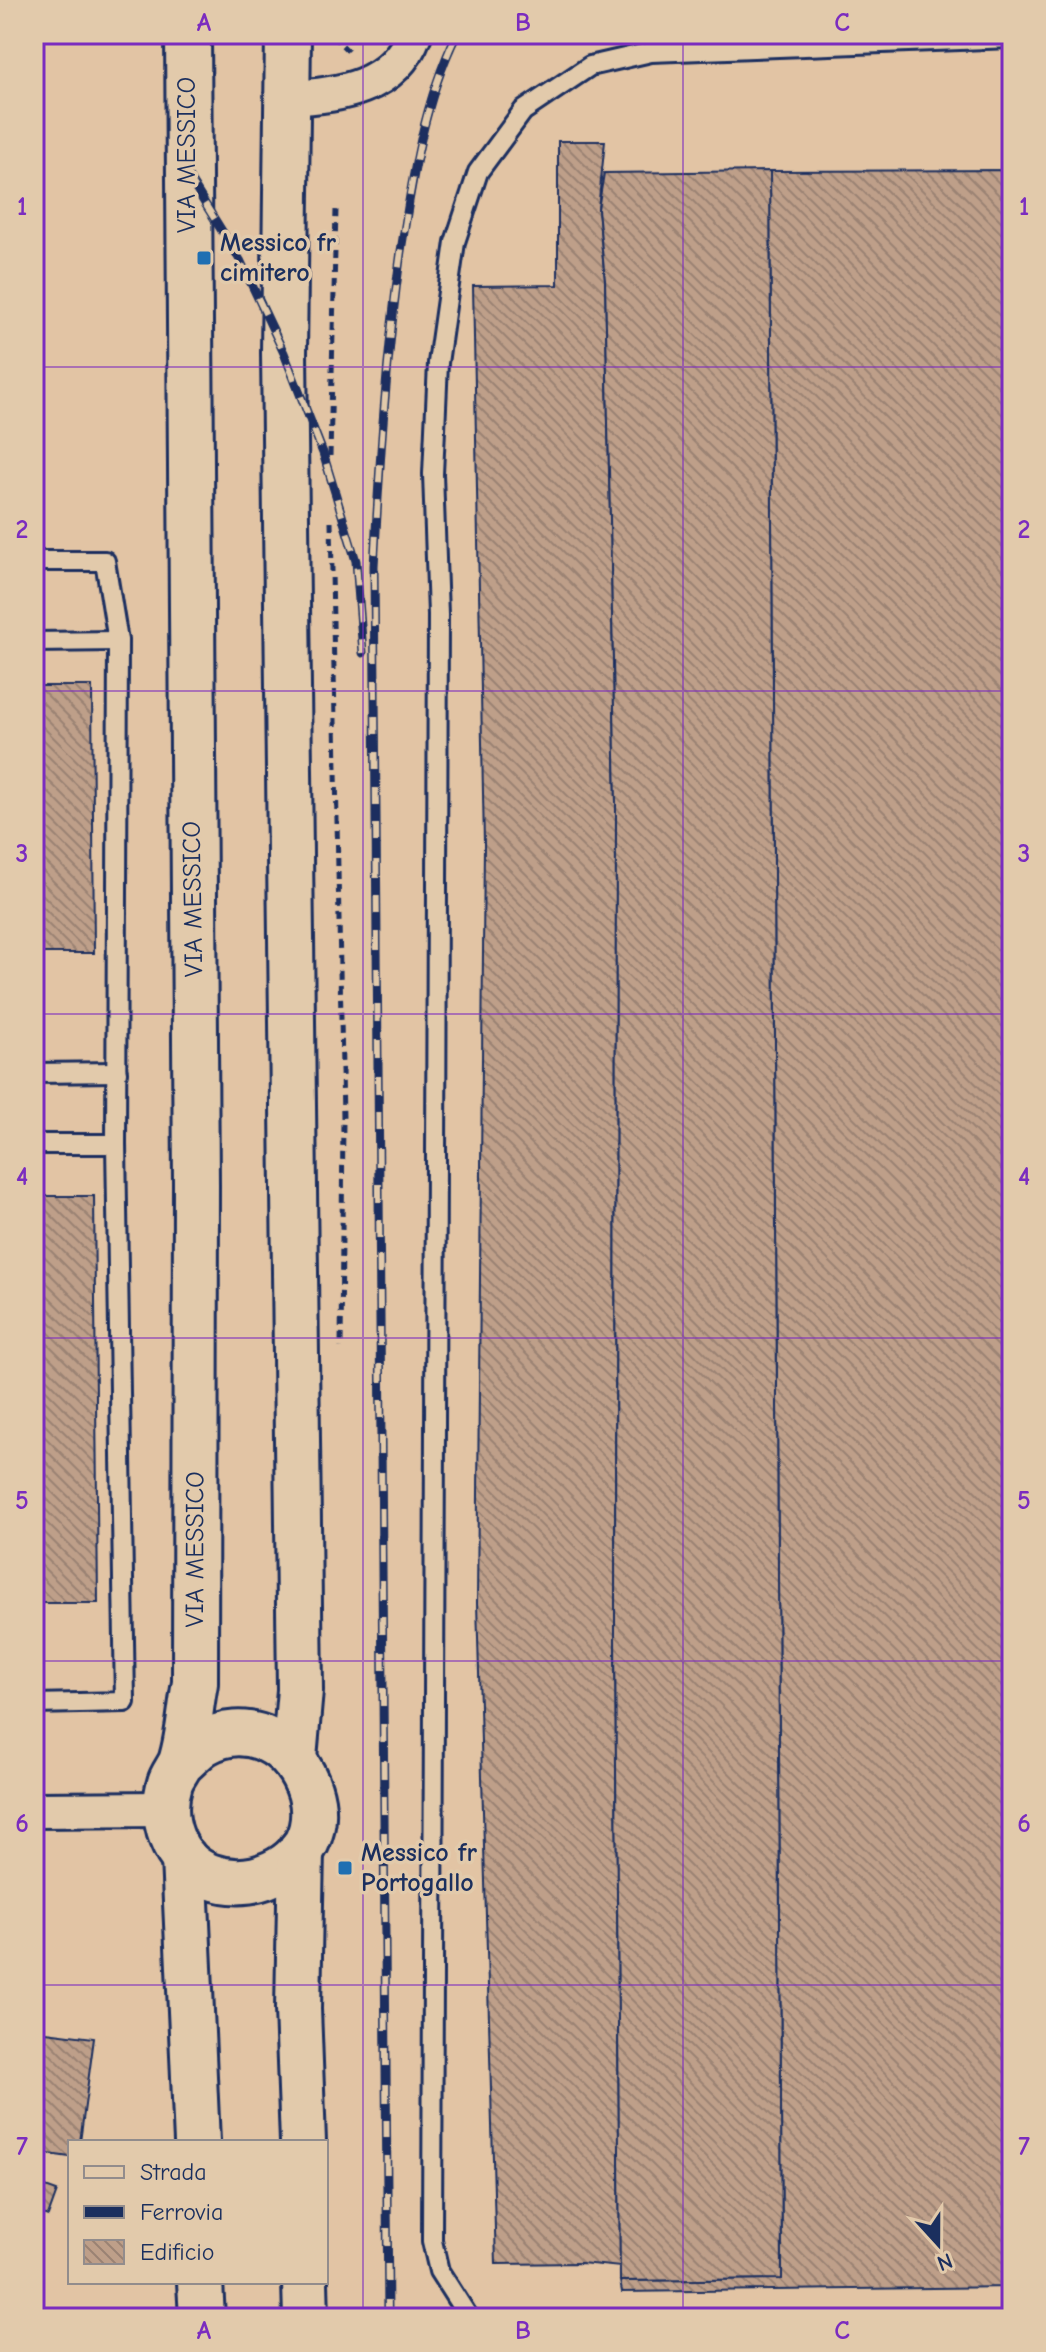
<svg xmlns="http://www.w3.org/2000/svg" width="1046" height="2352" font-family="'Comic Neue',sans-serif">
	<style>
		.building { fill: url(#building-back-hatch); stroke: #1b2f5e; stroke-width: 2 }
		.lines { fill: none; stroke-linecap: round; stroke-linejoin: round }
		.lane-casing { stroke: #1b2f5e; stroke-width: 24 }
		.street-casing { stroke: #1b2f5e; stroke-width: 40 }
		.secondary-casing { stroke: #1b2f5e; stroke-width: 50 }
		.path { stroke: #1b2f5e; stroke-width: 5; stroke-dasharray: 8 6; stroke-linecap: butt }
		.lane { stroke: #e2caab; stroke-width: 18 }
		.street { stroke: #e2caab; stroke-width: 34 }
		.secondary { stroke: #e2caab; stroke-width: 44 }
		.rail-casing { stroke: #1b2f5e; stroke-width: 9 }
		.rail { stroke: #e2caab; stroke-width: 6; stroke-dasharray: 18; stroke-linecap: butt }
		.grid { fill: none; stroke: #7b2cbf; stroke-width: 2; stroke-opacity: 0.55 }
		.poi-dot { fill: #1f6fb2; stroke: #e2caab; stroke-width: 3 }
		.labels { text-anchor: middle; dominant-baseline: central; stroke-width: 7; stroke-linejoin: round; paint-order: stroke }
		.street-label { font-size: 26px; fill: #1b2f5e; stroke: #e2caab }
		.poi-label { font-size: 26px; font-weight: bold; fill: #1b2f5e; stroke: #e2caab; text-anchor: start }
		.neatline { fill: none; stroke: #7b2cbf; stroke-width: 3 }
		.grid-label { font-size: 26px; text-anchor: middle; font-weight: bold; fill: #7b2cbf }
	</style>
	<defs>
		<pattern id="building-back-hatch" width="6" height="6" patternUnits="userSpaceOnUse" patternTransform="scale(2)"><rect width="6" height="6" fill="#be9f89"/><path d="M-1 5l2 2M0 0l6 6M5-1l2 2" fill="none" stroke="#9a8273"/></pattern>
	</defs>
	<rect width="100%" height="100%" fill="#e2c4a4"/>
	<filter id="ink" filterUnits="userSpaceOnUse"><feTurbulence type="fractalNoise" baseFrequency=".0125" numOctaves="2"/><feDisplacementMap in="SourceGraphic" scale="16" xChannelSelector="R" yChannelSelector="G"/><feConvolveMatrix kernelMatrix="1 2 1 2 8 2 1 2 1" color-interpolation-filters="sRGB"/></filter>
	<g filter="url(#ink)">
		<g class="building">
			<polygon points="558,141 605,141 598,209 605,280 616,802 615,1636 620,2267 581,2263 496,2264 477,1603 484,844 473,286 558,285"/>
			<polygon points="1012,170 1012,2287 622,2292 620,2281 782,2279 770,171"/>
			<polygon points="770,171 782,2279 620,2281 615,1636 616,802 605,280 598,209 604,173"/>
			<polygon points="34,686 92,686 94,953 34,953"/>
			<polygon points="34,1196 94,1196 98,1603 34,1603"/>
			<polygon points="46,2032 94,2038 80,2142 70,2142 70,2157 34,2152 37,2100 34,2100 34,2072 41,2073"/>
			<polygon points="40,2185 57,2191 48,2216 34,2211"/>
		</g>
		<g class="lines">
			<defs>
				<g id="lane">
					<polyline points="34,561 105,561 118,641 116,1144 125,1702 34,1704"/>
					<polyline points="34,642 118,641"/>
					<polyline points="34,1073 117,1072"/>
					<polyline points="34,1144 116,1144"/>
					<polyline points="469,2318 439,2271 432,2241 438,615 433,474 438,363 455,242 478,172 523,111 590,66 651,52 1012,38"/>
				</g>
				<g id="street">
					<path d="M287,98c52,-2 107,-10 127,-64"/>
					<polyline points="34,1810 164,1809"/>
				</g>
				<g id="secondary">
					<polyline points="288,34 284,353 300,1690 294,1758"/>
					<path id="s1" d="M181,1763c7,-6 15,-15 23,-20 83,-47 158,89 69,130 -21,10 -42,11 -64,3 -37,-14 -50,-58 -39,-93 2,-7 8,-14 11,-21 8,-25 9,-53 14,-79l1,-499 -8,-1150"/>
					<polyline points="301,1850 298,2009 303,2142"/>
					<polyline points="184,1858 197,2142"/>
					<polyline points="200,2282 202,2318"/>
					<polyline points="305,2282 306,2318"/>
				</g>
			</defs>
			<use href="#lane" class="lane-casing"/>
			<use href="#street" class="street-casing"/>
			<use href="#secondary" class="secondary-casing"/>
			<g class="path">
				<polyline points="336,34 336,39 349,52"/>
				<polyline points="330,456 336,209"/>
				<polyline points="331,522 343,1118 341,1348"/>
			</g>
			<use href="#lane" class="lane"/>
			<use href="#street" class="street"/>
			<use href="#secondary" class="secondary"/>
			<defs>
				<g id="rail">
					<polyline points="186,173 240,260 284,353 323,453 356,561 363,653"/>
					<path d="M388,2318l-14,-1752c6,-107 12,-208 27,-315 11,-72 23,-151 56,-217"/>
				</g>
			</defs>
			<use href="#rail" class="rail-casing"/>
			<use href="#rail" class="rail"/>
		</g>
	</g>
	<path class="grid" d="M363,34v2284M683,34v2284M34,367h978M34,691h978M34,1014h978M34,1338h978M34,1661h978M34,1985h978"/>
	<g class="poi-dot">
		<rect x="196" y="250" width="16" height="16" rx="4"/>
		<rect x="337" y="1860" width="16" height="16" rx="4"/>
	</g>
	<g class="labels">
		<g class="street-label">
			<text transform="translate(187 155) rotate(-90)">VIA MESSICO</text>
			<text transform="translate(193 899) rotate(-91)">VIA MESSICO</text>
			<text stroke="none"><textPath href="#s1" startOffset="678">VIA MESSICO</textPath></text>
		</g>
		<g class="poi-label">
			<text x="220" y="243">Messico fr<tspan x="220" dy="30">cimitero</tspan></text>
			<text x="361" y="1853">Messico fr<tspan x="361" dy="30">Portogallo</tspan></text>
		</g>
	</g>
	<rect width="1046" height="2352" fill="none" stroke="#e2caab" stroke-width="88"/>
	<rect x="68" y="2140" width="260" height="144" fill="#e2caab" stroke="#928c8c" stroke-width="2"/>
	<rect x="84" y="2166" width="40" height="12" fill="#e2caab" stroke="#928c8c" stroke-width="2"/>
	<text x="140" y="2180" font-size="24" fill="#1b2f5e">Strada</text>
	<rect x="84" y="2206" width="40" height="12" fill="#1b2f5e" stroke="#928c8c" stroke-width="2"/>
	<text x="140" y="2220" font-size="24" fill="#1b2f5e">Ferrovia</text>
	<rect x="84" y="2240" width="40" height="24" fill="url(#building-back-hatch)" stroke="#928c8c" stroke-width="2"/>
	<text x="140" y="2260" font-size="24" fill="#1b2f5e">Edificio</text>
	<g transform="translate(938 2244) rotate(159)" stroke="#e2caab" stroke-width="6" paint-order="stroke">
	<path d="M0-6L14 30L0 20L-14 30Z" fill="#1b2f5e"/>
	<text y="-12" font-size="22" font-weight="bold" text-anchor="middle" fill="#1b2f5e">N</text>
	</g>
	<rect x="44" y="44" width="958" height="2264" class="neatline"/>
	<g class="grid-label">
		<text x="204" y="31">A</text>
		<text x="523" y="31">B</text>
		<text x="842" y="31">C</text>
		<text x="22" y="215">1</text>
		<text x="1024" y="215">1</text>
		<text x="22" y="538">2</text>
		<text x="1024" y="538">2</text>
		<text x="22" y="862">3</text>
		<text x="1024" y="862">3</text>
		<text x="22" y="1185">4</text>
		<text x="1024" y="1185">4</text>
		<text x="22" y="1509">5</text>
		<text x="1024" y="1509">5</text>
		<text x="22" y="1832">6</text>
		<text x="1024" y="1832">6</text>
		<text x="22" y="2155">7</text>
		<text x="1024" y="2155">7</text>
		<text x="204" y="2339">A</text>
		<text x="523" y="2339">B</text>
		<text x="842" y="2339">C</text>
	</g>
</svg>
